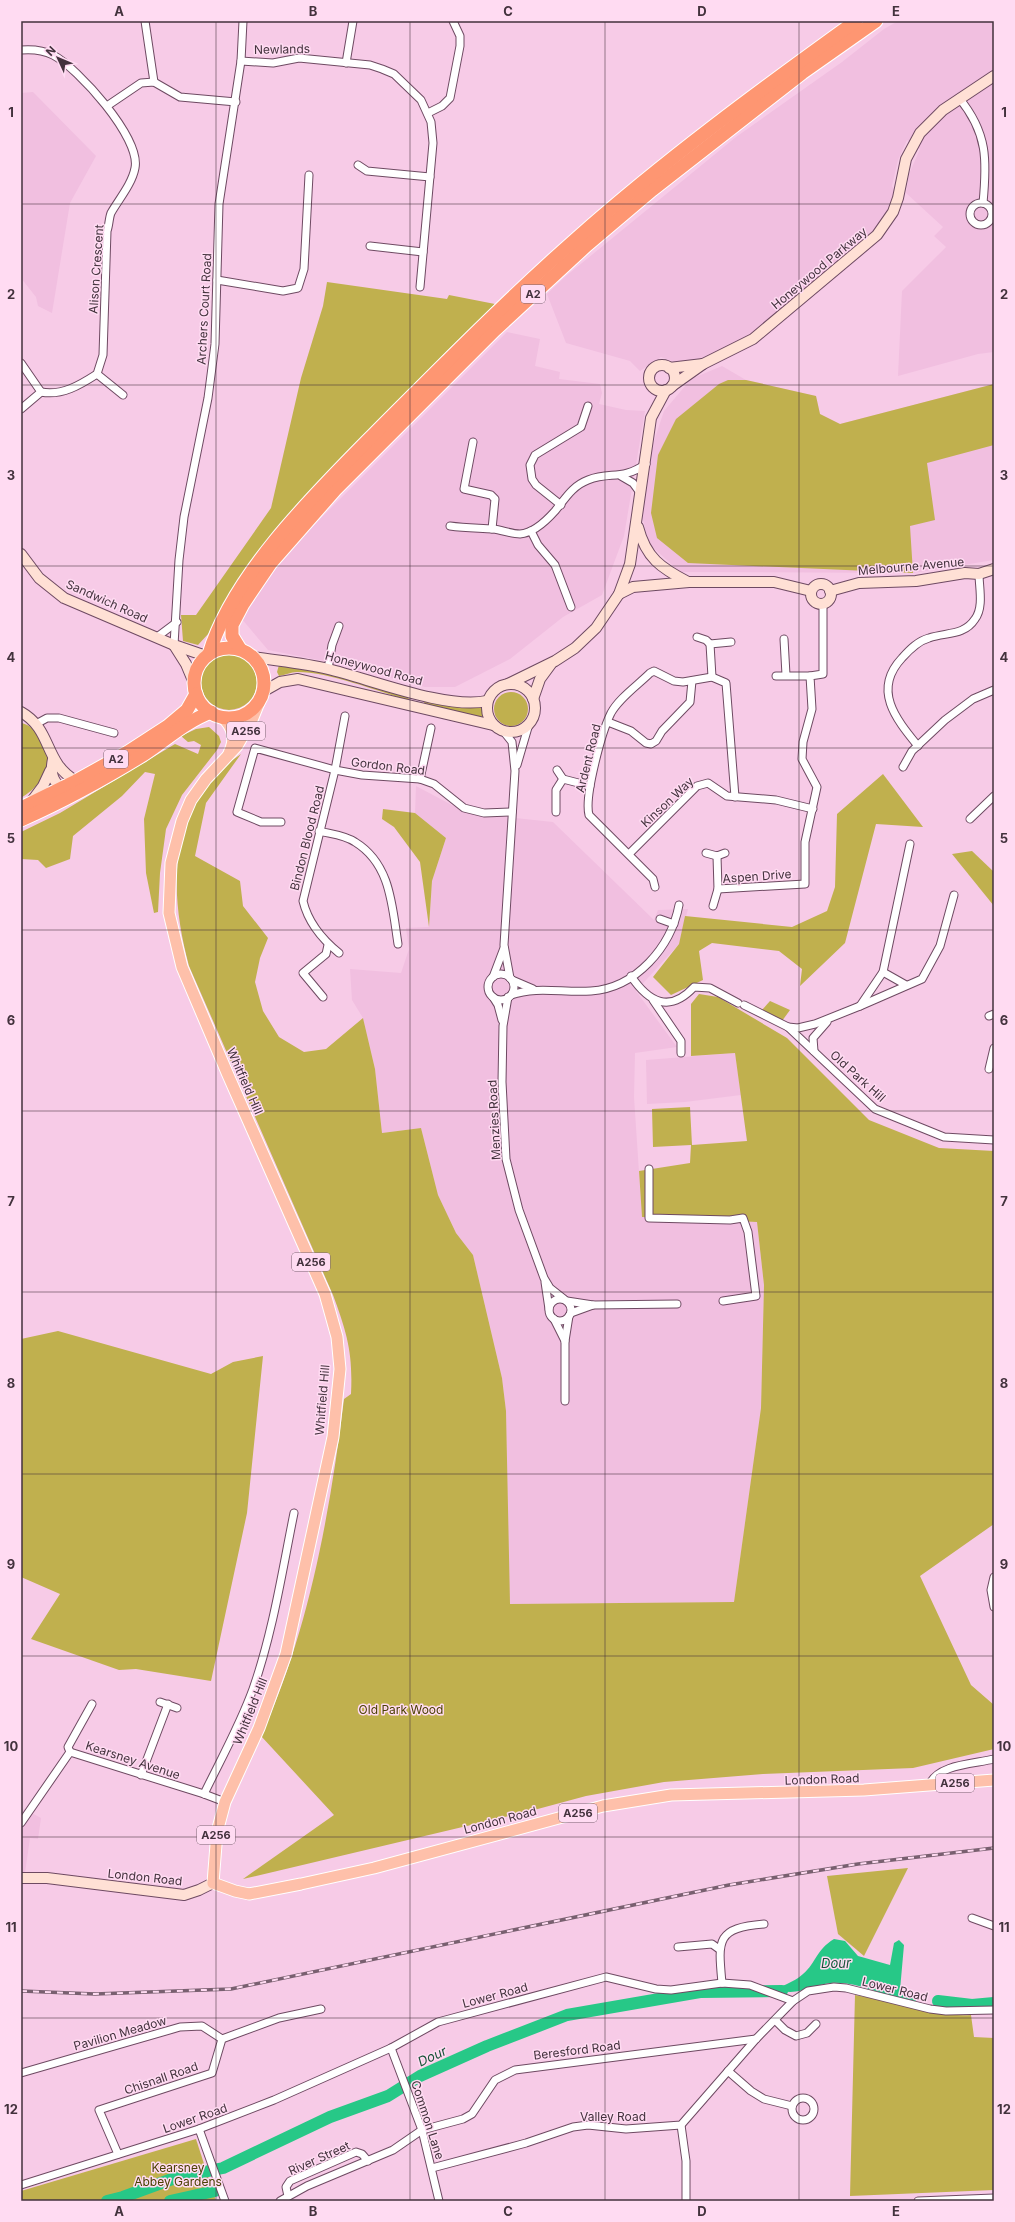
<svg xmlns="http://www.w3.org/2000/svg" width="1015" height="2222" font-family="Inter,sans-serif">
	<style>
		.built { fill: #f1bfe0 }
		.green { fill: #c0b04e }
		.water { fill: #27c887 }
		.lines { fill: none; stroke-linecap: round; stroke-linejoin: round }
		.river { stroke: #27c887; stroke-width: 12 }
		.street-casing { stroke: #6e4a62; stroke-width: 9 }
		.secondary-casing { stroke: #6e4a62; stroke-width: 12 }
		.primary-casing { stroke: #fff; stroke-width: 13 }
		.highway-casing { stroke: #fff; stroke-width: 15 }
		.street { stroke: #fff; stroke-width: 7 }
		.secondary { stroke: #ffe0d5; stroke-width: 10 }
		.primary { stroke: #fec0aa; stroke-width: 11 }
		.highway { stroke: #fe9672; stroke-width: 13 }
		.rail-casing { stroke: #796070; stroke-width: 3.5 }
		.rail { stroke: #ffdbf2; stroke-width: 2; stroke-dasharray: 6; stroke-linecap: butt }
		.grid { fill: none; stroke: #43323d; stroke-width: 1; stroke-opacity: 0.55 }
		.labels { text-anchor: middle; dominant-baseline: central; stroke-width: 3; stroke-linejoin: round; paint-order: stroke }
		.shield { fill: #ffdbf2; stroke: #7b6573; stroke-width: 1 }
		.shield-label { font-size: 11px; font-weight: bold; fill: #43323d }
		.street-label { font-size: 12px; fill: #43323d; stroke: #ffdbf2 }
		.park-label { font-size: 12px; fill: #4a4003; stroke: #ffdbf2 }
		.water-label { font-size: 13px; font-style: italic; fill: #185238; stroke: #ffdbf2 }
		.neatline { fill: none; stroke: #43323d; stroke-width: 1.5 }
		.grid-label { font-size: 13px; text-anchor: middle; font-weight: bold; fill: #43323d }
	</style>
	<rect width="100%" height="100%" fill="#f7cbe7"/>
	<g class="built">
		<polygon points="898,21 994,21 994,352 978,354 898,376 902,291 946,247 934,236 943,227 906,193 909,174 920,149 907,140 898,160 892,186 898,198 886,225 776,321 724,354 680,364 661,357 640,371 630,361 566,343 547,294 566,276 736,137 842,62 884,29"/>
		<polygon points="33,92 96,156 70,203 52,313 38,306 36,297 21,278 21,93"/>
		<polygon points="507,332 540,339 535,366 560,372 559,379 600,384 602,393 599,404 626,410 645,411 624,536 602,595 563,617 510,659 455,687 425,687 329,662 268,650 241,618 288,551"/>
		<polygon points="722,366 746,380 816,396 820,414 840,424 994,384 994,560 913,573 680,572 649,544 642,516 651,450 664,411 691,379"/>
		<polygon points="416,786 467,813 553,822 654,920 658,910 688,909 679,944 636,991 677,1047 635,1053 634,1097 642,1217 757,1222 764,1285 761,1408 734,1602 509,1604 506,1411 502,1378 473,1255 456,1233 438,1195 421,1128 382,1133 375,1069 363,1018 352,1000 350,969 401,973 409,949 406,928 429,927 432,881 446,838 415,813"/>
		<polygon points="735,1053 741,1095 685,1102 647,1104 646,1060"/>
		<polygon points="24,1809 41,1818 38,1839 30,1838 25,1873 21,1873 21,1814"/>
	</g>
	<g class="green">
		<polygon points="327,282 447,299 449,295 495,304 443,355 290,516 223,608 209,633 198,645 183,641 181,615 196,615 271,508 301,378 323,306"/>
		<polygon points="728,380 746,380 816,396 820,414 840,424 994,384 994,445 927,463 935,520 910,526 913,573 688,563 657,538 651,513 658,455 676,419 719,384"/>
		<circle cx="229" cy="682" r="28"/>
		<path d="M279,665l39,5 92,25 -2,5c-32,-9 -78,-28 -111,-28 -6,0 -12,3 -18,4l-2,-4z"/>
		<circle cx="511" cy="709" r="17"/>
		<polygon points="425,699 485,704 487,718 432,706 424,703"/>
		<path d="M22,723c10,3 12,7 18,16 16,24 4,45 -19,59z"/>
		<polygon points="209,727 219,736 221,742 217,750 182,795 166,829 160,873 158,912 154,913 146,873 144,819 155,774 145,772 122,796 73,836 70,859 46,868 38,860 21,859 21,832 60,813 175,744 198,754 201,745 194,741 188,742 181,736 196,729"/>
		<path d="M241,754l-35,49 -11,53 45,25 3,25 25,32 -8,20 -5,24 8,29 16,26 25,15 22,-3 37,-31 12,51 7,64 39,-5 17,67 18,38 17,22 29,123 4,33 4,193 224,-2 27,-194 3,-123 -7,-63 -115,-5 -3,-46 51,-8 1,-18 -38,2 -1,-38 38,-2 2,38 55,-4 -12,-88 -44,3v-52l8,-10 19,3 69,41 82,82 70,28 55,3v373l-74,52 51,109 23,20v44l-81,19 -150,6 -99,8 -78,14 -52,14 -291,69 91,-64 -73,-79c48,-105 69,-223 83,-337l7,-5c2,-41 -4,-61 -18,-99l-144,-329c-16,-60 -22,-127 17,-179 4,-5 8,-12 13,-17 7,-6 15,-11 22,-16z"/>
		<polygon points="883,774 923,827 876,824 845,943 800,986 802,969 779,951 712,943 699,951 703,980 671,995 653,977 679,944 685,916 792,927 827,911 835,887 837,814"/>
		<polygon points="383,809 415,813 446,838 432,881 429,927 420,862 394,827 382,819"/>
		<polygon points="972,851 994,872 994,906 952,854"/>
		<polygon points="770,1001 790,1010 782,1021 761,1011"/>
		<polygon points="58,1331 211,1374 233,1362 263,1356 247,1513 211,1681 136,1669 119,1670 31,1639 60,1594 21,1577 21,1339"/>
		<polygon points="908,1868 864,1956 838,1934 827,1876"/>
		<path d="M855,1995c39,6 76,22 116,20l3,22 20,1v152l-144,6z"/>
		<polygon points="196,2139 216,2201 21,2201 21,2191"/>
	</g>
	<path class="water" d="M834,1939l11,2 13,15 32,9 4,-22 5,-3 5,5 -4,45 16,8v4h-9c-24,-7 -51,-21 -76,-19 -18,2 -31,12 -49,8l-1,-4c7,-4 16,-7 22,-13 13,-11 13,-24 31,-35z"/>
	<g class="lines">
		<g class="river">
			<polyline points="938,2001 972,2005 994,2003"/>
			<polyline points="107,2201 123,2197 175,2178 223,2168 330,2117 388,2096 420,2076 487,2046 567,2015 700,1992 782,1991"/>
			<polyline points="170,2201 215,2191"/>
		</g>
		<defs>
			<g id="street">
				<polyline points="145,21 154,82"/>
				<path d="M21,50c12,-1 22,0 32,5 25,13 88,83 82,113 -3,16 -16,31 -24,45 -2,5 -2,13 -4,18l-4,124 -6,19c-17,11 -35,22 -56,18"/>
				<polyline points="241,61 273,63 299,58 370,65 382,69 394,74 421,100 431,122 433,143 420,287"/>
				<polyline points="346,63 353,21"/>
				<path d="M959,98c29,35 28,63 24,105"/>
				<polyline points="107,106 141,83 154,82 180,97 236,102"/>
				<polyline points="428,113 442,106 450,98 460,46 460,36 453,21"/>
				<polyline points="358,165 367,171 430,177"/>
				<circle cx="981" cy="214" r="11"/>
				<polyline points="370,246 423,252"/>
				<polyline points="217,280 283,291 298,288 304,269 309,175"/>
				<polyline points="21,363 41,392"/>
				<polyline points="97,374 123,395"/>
				<polyline points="21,409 41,392"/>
				<polyline points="473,442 464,489 491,495 495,499 492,529"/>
				<polyline points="621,476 633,483 641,494"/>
				<polyline points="561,505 536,485 532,479 530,465 535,455 581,427 588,406"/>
				<path d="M450,526c15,2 29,2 43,3 9,1 18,5 27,5 14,-1 27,-14 35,-23 10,-12 17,-25 33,-31 23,-9 33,1 58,-16"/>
				<polyline points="531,531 538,545 555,565 571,607"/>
				<polyline points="157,637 177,622"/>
				<polyline points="697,637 706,640 710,644 731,642"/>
				<polyline points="784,639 786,675"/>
				<polyline points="710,644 712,677"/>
				<polyline points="174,645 179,560 184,517 208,398 215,344 219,204 241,61 243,21"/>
				<polyline points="328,669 332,645 339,626"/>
				<polyline points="776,676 810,676"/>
				<polyline points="608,722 631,731 646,743 651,744 656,741 662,731 690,702 692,681"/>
				<polyline points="36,724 47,718 59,718 114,733"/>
				<polyline points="504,732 512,742 515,771 504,945 510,978"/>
				<path d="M918,746c-22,-27 -46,-56 -16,-88 8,-9 16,-17 27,-20 17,-6 35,-2 46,-19 9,-12 4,-32 4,-45"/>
				<polyline points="517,765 529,724"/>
				<polyline points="903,767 912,751 945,720 973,699 994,690"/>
				<polyline points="557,770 563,779"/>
				<polyline points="420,779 431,728"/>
				<polyline points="556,812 556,790 563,779 590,786"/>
				<polyline points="970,819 994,796"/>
				<polyline points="281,822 261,822 237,812 255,748 335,770 362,775 420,779 434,784 464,808 484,813 512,812"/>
				<path d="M319,831c12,3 26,4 36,11 36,22 37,64 43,102"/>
				<polyline points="706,853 717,856 725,853"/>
				<polyline points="629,854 697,786 708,783 727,796 776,800 813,809"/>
				<path d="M655,887l-2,-8 -64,-64c-5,-19 13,-84 22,-102 8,-15 27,-28 39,-40l4,-2 20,10 9,1 29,-5 14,6 9,114"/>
				<polyline points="718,889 805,884 805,842 817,787 802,759 803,742 812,709 810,676 823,674 823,604"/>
				<polyline points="713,906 718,889 717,856"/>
				<polyline points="660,919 674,924"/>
				<path d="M339,953c-16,-13 -31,-31 -36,-52l32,-131 10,-54"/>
				<polyline points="883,972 906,985"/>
				<circle cx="501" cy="987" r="13"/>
				<path d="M631,976c18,27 39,37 63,11l16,1 28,15"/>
				<polyline points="493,977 504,948"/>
				<polyline points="512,980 533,989"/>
				<path d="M511,995c26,-9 52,-2 80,-4 45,-3 80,-44 88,-86"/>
				<polyline points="323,997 303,973 326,954 328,945"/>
				<polyline points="493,997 498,1005 502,1020"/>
				<polyline points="508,997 503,1026 502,1082 506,1159 519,1210 544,1278 550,1288 564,1299"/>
				<polyline points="653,1000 681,1041 681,1053"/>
				<polyline points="744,1005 788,1027 875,1109 944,1137 994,1140"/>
				<polyline points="860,1006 922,979 940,946 954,895"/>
				<polyline points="989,1016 994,1014"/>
				<polyline points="788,1027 798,1028 815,1024 860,1006 883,972 910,844"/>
				<polyline points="814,1051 813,1038 827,1022"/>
				<polyline points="989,1069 994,1048"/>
				<polyline points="649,1169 649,1218 730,1220 743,1218 748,1232 756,1296 723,1301"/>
				<polyline points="545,1282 549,1309"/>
				<circle cx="560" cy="1310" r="11"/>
				<polyline points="567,1301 593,1305 677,1304"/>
				<polyline points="571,1313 593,1305"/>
				<polyline points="554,1319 565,1341 565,1401"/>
				<polyline points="565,1341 569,1316"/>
				<polyline points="994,1577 991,1590 994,1607"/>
				<polyline points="160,1702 177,1708"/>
				<polyline points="70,1752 68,1747 92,1704"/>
				<polyline points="141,1775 168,1704"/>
				<path d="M929,1785c9,-21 45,-21 65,-26"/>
				<path d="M204,1794c17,-35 36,-69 49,-105 20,-57 29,-117 41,-176"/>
				<polyline points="21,1823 70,1752 204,1794 225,1802"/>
				<polyline points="972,1918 994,1926"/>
				<polyline points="678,1947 712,1944 719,1949"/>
				<path d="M722,1983c-4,-43 -6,-55 42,-59"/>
				<polyline points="775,2020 785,2030 796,2036 807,2033 816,2024"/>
				<polyline points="391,2048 422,2130 439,2201"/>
				<polyline points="728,2071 751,2091 764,2099 792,2106"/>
				<polyline points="21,2073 180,2027 202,2026 222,2039"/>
				<circle cx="803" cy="2109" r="11"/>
				<polyline points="681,2125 686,2161 686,2201"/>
				<polyline points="199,2129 225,2201"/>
				<polyline points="118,2154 99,2110 212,2073 222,2039 279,2018 321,2009"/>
				<polyline points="432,2168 526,2143 573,2127 588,2125 626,2129 681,2125 756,2039 793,2001 808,1991 834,1987 846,1988 930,2009 946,2011 994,2010"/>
				<polyline points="21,2185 199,2129 274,2100 391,2048 438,2022 606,1977 656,1989 671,1990 722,1983 750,1985 793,2001"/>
				<polyline points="288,2196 286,2187 290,2181 356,2152 362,2154 368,2161"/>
				<polyline points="280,2201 307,2186 393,2150 422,2130 463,2119 472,2114 495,2080 515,2070 756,2039"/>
				<polyline points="918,2201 994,2198"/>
			</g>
			<g id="secondary">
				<circle cx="662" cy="378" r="13"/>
				<polyline points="669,368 703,364"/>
				<polyline points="672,386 703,364 753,339 877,235 893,212 898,198 906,159 920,133 943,110 994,76"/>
				<path d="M638,527c8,31 23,41 50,55"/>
				<polyline points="21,554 39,578 64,598 174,645 206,656"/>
				<circle cx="821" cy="594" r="10"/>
				<polyline points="830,591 859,583 916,581 965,573 979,574 994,569"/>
				<polyline points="619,594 633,587 689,582 774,582 811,591"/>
				<polyline points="174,645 186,664 194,683"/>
				<path d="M253,657c25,4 50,6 75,12 42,10 119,41 159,32"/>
				<circle cx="511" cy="708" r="24"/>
				<polyline points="508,684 555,661 575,648 596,628 619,594 630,564 651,418 666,390"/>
				<polyline points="264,691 280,682 298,679 493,725"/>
				<polyline points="533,699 540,679 551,664"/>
				<path d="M21,712c32,18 22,50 55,69"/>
				<path d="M53,759c-3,14 -1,26 15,31"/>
				<polyline points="31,802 43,786 50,771"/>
				<polyline points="21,1878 47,1878 184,1895 199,1890 213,1883"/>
			</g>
			<g id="primary">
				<polyline points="260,700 252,720 237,746 206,779 191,800 182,821 171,863 169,913 182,967 228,1075 325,1294 337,1337 340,1369 333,1437 286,1654 259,1728 225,1802 217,1832 213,1883 235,1891 249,1894 301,1884 374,1868 603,1806 671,1795 864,1790 994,1780"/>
				<path d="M222,717c11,10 14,23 7,36"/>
			</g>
			<g id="highway">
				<circle cx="229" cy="683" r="35"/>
				<polyline points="240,649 232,636 232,625 243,604 270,564 335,490 495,330 587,245 652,190 802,73 876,21"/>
				<path d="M209,654c25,-83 113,-167 173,-228 64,-64 127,-128 195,-188 88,-78 183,-148 279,-217"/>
				<polyline points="21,808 76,781 128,752 168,726 187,710 196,694"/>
				<path d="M21,820c43,-19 83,-41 122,-65 23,-15 42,-33 68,-43"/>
			</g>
		</defs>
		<use href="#street" class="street-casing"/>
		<use href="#secondary" class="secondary-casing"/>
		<use href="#primary" class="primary-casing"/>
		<use href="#highway" class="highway-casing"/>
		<use href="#street" class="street"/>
		<use href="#secondary" class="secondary"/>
		<use href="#primary" class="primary"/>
		<use href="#highway" class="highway"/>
		<defs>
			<polyline id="rail" points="21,1991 95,1994 231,1989 729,1885 858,1864 994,1848"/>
		</defs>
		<use href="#rail" class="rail-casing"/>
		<use href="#rail" class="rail"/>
	</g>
	<path class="grid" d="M216,21v2180M410,21v2180M605,21v2180M799,21v2180M21,204h973M21,385h973M21,566h973M21,748h973M21,930h973M21,1111h973M21,1292h973M21,1474h973M21,1656h973M21,1837h973M21,2018h973"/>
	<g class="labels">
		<g class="shield">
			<rect x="521" y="285" width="24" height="18" rx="3"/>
			<rect x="227" y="722" width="38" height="18" rx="3"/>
			<rect x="104" y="750" width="24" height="18" rx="3"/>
			<rect x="292" y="1253" width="38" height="18" rx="3"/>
			<rect x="936" y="1774" width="38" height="18" rx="3"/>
			<rect x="559" y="1804" width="38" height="18" rx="3"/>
			<rect x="197" y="1826" width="38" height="18" rx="3"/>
		</g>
		<g class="shield-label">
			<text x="533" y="294">A2</text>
			<text x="246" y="731">A256</text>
			<text x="116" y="759">A2</text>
			<text x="311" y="1262">A256</text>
			<text x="955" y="1783">A256</text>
			<text x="578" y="1813">A256</text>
			<text x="216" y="1835">A256</text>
		</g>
		<g class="street-label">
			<text transform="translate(282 49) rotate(-1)">Newlands</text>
			<text transform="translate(819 268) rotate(-40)">Honeywood Parkway</text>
			<text transform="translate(96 269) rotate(-86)">Alison Crescent</text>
			<text transform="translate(204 309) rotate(-87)">Archers Court Road</text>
			<text transform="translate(911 566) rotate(-5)">Melbourne Avenue</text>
			<text transform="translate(107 601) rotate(24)">Sandwich Road</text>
			<text transform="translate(374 668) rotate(15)">Honeywood Road</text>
			<text transform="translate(588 758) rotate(-76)">Ardent Road</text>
			<text transform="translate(388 766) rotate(7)">Gordon Road</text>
			<text transform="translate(667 802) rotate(-43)">Kinson Way</text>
			<text transform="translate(307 838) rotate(-76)">Bindon Blood Road</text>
			<text transform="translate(757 876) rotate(-4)">Aspen Drive</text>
			<text transform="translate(858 1076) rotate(42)">Old Park Hill</text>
			<text transform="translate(245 1081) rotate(66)">Whitfield Hill</text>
			<text transform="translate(494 1120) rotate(-93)">Menzies Road</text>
			<text transform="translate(322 1400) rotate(-85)">Whitfield Hill</text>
			<text transform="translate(250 1711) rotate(-68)">Whitfield Hill</text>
			<text transform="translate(133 1760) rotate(18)">Kearsney Avenue</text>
			<text transform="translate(822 1779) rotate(-2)">London Road</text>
			<text transform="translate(500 1820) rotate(-15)">London Road</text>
			<text transform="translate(145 1877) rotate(6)">London Road</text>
			<text transform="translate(895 1989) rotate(14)">Lower Road</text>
			<text transform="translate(495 1995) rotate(-15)">Lower Road</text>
			<text transform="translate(120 2033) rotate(-16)">Pavilion Meadow</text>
			<text transform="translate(577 2050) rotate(-7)">Beresford Road</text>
			<text transform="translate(161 2078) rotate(-19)">Chisnall Road</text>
			<text x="613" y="2116">Valley Road</text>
			<text transform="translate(195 2118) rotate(-19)">Lower Road</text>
			<text transform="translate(428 2120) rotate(72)">Common Lane</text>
			<text transform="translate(319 2158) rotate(-24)">River Street</text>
		</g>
		<g class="park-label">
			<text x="401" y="1709">Old Park Wood</text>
			<text x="178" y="2167">Kearsney<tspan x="178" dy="14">Abbey Gardens</tspan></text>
		</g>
		<g class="water-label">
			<text x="836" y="1963">Dour</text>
			<text transform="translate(432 2056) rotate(-25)">Dour</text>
		</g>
	</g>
	<rect width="1015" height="2222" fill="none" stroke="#ffdbf2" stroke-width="44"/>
	<g transform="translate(58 58) rotate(314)" stroke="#ffdbf2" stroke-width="3" paint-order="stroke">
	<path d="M0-3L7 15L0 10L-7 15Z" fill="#43323d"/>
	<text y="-6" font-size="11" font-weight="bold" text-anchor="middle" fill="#43323d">N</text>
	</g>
	<rect x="22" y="22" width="971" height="2178" class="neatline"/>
	<g class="grid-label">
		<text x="119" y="16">A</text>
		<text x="313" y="16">B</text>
		<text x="508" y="16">C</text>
		<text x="702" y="16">D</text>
		<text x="896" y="16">E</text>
		<text x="11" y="117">1</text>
		<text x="1004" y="117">1</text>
		<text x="11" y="299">2</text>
		<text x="1004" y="299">2</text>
		<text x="11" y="480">3</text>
		<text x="1004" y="480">3</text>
		<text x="11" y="662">4</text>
		<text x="1004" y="662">4</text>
		<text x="11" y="843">5</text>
		<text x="1004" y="843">5</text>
		<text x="11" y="1025">6</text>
		<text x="1004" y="1025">6</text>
		<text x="11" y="1206">7</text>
		<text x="1004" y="1206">7</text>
		<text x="11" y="1388">8</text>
		<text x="1004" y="1388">8</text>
		<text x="11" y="1569">9</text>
		<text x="1004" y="1569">9</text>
		<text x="11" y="1751">10</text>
		<text x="1004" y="1751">10</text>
		<text x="11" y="1932">11</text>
		<text x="1004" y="1932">11</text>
		<text x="11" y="2114">12</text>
		<text x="1004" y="2114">12</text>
		<text x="119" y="2216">A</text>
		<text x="313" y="2216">B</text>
		<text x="508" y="2216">C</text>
		<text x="702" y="2216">D</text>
		<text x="896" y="2216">E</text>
	</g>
</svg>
